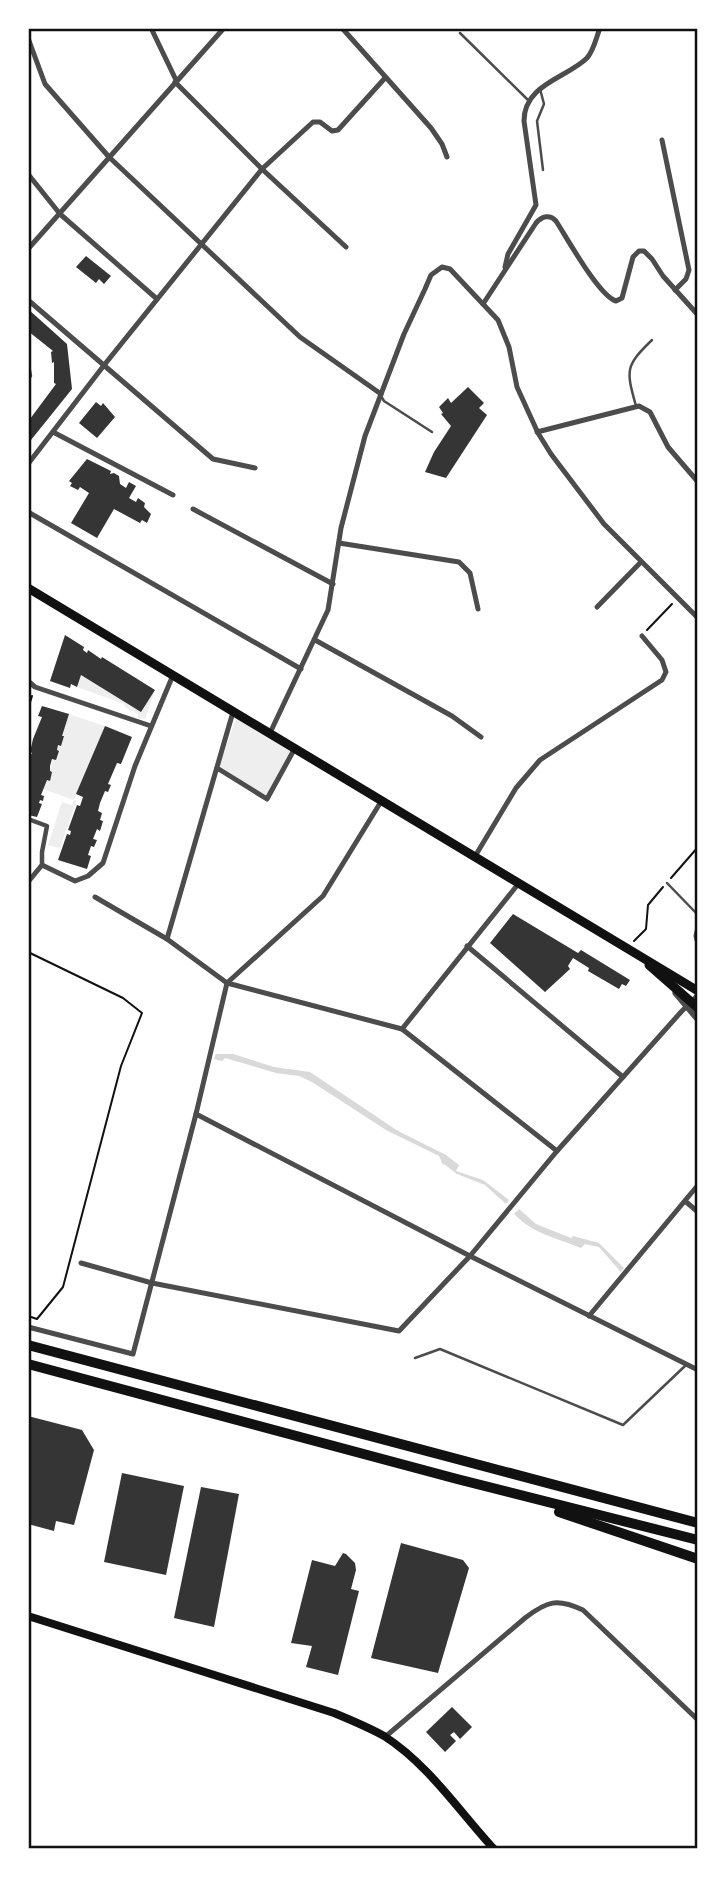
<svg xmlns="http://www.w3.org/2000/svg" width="726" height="1877" font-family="'Roboto Condensed',sans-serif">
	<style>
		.green { fill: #eee }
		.water { fill: #d9d9d9 }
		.building { fill: #353535 }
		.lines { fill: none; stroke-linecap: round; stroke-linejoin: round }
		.path { stroke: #111; stroke-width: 2 }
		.service { stroke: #4c4c4c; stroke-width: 2.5 }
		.pedestrian { stroke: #4c4c4c; stroke-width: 4.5 }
		.minor { stroke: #4c4c4c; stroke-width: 5 }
		.tertiary { stroke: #4c4c4c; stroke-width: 7 }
		.secondary { stroke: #111; stroke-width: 8 }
		.primary { stroke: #111; stroke-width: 9 }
		.motorway { stroke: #111; stroke-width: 10 }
		.neatline { fill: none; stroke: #111; stroke-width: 2.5 }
	</style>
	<rect width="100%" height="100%" fill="#fff"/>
	<g class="green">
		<polygon points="81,675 141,711 155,690 145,719 138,718 138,714 125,707 124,704 77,687"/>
		<polygon points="69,714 105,726 74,800 77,800 60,848 48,845 62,802 72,805 74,800 43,789"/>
		<polygon points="236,718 290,751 266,796 219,767"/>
	</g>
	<g class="water">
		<polygon points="216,1054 233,1054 274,1067 310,1072 398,1131 446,1155 459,1165 456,1171 483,1180 509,1200 506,1204 485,1185 457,1174 444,1164 443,1165 439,1156 386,1130 312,1082 299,1076 276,1073 225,1058 222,1061 214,1059"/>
		<path d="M519,1209l17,15 35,14 2,-2 26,7 25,25 -3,4 -22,-25 -14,-3 -4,4c-24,-10 -48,-14 -67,-34z"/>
	</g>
	<g class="building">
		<polygon points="86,256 111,276 104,284 99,279 96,283 76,267"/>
		<polygon points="28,309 67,344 72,389 31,440 28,438 28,417 30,419 56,384 54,383 54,362 52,363 51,352 53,351 28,331"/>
		<polygon points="468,387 484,403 479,408 487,415 446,478 425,472 434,452 451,426 441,414 443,413 439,407 448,398 451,403"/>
		<polygon points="96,402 101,406 103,403 115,417 97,438 79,423"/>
		<polygon points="87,459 111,471 110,474 114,473 119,476 120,484 126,488 129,482 136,486 129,498 136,502 138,498 145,503 144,507 151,514 147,523 142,520 140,523 114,509 97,538 71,523 89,493 80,487 78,490 70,486 72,483 69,481"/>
		<polygon points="65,635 84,647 83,650 87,653 88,650 101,659 102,657 155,690 141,712 81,675 77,687 71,684 70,688 50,681"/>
		<polygon points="42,706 69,714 62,736 64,736 61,746 58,745 57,750 59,751 56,760 52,759 50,766 50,771 52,772 50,781 47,780 41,795 44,796 43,801 40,800 39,803 42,804 37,817 28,815 28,760 32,753 30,752 33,739 42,717 38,716"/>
		<polygon points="105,726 132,737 121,764 117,763 108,784 111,785 108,792 105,791 100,803 98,811 102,813 100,820 103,821 100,831 97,829 93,839 97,840 94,847 91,846 88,855 91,856 87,869 58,860 67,834 70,835 71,831 68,830 77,805 80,806 83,797 76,794"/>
		<polygon points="513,914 578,953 581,950 630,980 626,986 622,984 619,989 588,971 589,968 573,958 568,966 570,969 545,992 490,943"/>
		<polygon points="28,1416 82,1430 94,1450 74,1525 56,1521 54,1531 28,1524"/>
		<polygon points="122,1473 184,1486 166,1575 104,1562"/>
		<polygon points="201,1487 239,1494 214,1627 174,1618"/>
		<polygon points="401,1543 463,1560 469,1568 438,1673 371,1658"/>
		<polygon points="343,1553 346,1554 355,1563 356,1570 351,1589 359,1591 338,1675 306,1667 312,1646 291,1643 312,1560 335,1566"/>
		<polygon points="452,1707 472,1727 460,1739 454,1732 450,1735 456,1741 445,1752 426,1732"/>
	</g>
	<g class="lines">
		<g class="path">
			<polyline points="647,630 672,604"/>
			<polyline points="28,709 32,696"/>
			<polyline points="671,878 698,847"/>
			<polyline points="634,941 646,929 648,905 663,887"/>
			<polyline points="28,952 123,998 142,1013 121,1066 63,1287 37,1319 28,1316"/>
		</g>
		<g class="service">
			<polyline points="460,33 528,100"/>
			<polyline points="540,89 544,104 537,121 543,170"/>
			<polyline points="28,360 31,376 28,380"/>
			<polyline points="381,396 384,401 432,432"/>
			<path d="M636,406c-10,-36 -11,-40 16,-66"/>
			<polyline points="667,883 698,915"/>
			<polyline points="415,1358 440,1349 623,1425 686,1365"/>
		</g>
		<polyline class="pedestrian" points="28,819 47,826 42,852 42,865"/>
		<g class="minor">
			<polyline points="151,28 176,80"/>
			<polyline points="342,28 431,128 442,144 447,157"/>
			<polyline points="28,38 45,84 109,157 300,337 381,394"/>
			<polyline points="175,82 262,169 346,247"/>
			<polyline points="662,140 689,270 686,279 675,290"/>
			<polyline points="28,174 60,214 157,299"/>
			<polyline points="28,249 224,28"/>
			<path d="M505,267l3,-13 28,-49 -12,-84c0,-37 43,-43 63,-63 7,-8 9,-20 13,-30"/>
			<polyline points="28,300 213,459 255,468"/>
			<path d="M483,304l53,-81c6,-7 14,-9 20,-2 11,17 43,75 60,80l6,-3 11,-41 6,-6h5l8,8 11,17 35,39"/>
			<polyline points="53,432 173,495"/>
			<polyline points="537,432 639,406 650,412 668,447 698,482"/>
			<polyline points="28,464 105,364 262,169 313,122 320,122 332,131 338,130 385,78"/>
			<polyline points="193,509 333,584"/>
			<polyline points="28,512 301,669"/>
			<polyline points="339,543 459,562 470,573 478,609"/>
			<polyline points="597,607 641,562"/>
			<polyline points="315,640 452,716 481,737"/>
			<polyline points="28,681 35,687 151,726"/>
			<polyline points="270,733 328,610 341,528 365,436 404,334 425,289 431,275 442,267 450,269 498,320 509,347 517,387 538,433 551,454 604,524 698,618"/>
			<polyline points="217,768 267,799 295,748"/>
			<polyline points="474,858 516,788 540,760 662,680 666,672 662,660 642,636"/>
			<polyline points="28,882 42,865 75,881 88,876 103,863 135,766 173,675"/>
			<polyline points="95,897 167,939 227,983 402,1029 557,1151"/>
			<polyline points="698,927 696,936 698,944"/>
			<polyline points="167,939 233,712"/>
			<polyline points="467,946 623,1077"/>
			<polyline points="402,1029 519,883"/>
			<polyline points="196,1114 470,1256 698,1370"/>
			<polyline points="685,1201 698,1212"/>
			<polyline points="81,1263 152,1283 399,1331 470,1256 557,1151 681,1012 698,995"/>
			<polyline points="589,1316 698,1185"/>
			<polyline points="28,1327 133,1354 196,1114 227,983 323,896 382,800"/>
			<path d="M385,1737l140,-119c22,-17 32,-20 58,-8l115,110"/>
		</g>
		<polyline class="tertiary" points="676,993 698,1019"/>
		<path class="secondary" d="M28,1616l306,97c17,7 34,14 50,23 44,28 75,75 110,113"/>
		<g class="primary">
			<polyline points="28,588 698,991"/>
			<polyline points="649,965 698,1008"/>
		</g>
		<g class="motorway">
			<polyline points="28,1345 698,1523"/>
			<polyline points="28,1364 457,1479 698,1540"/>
			<polyline points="559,1512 698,1559"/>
		</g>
	</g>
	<rect width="726" height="1877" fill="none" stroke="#ffffff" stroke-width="60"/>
	<rect x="30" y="30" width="666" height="1817" class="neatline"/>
</svg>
